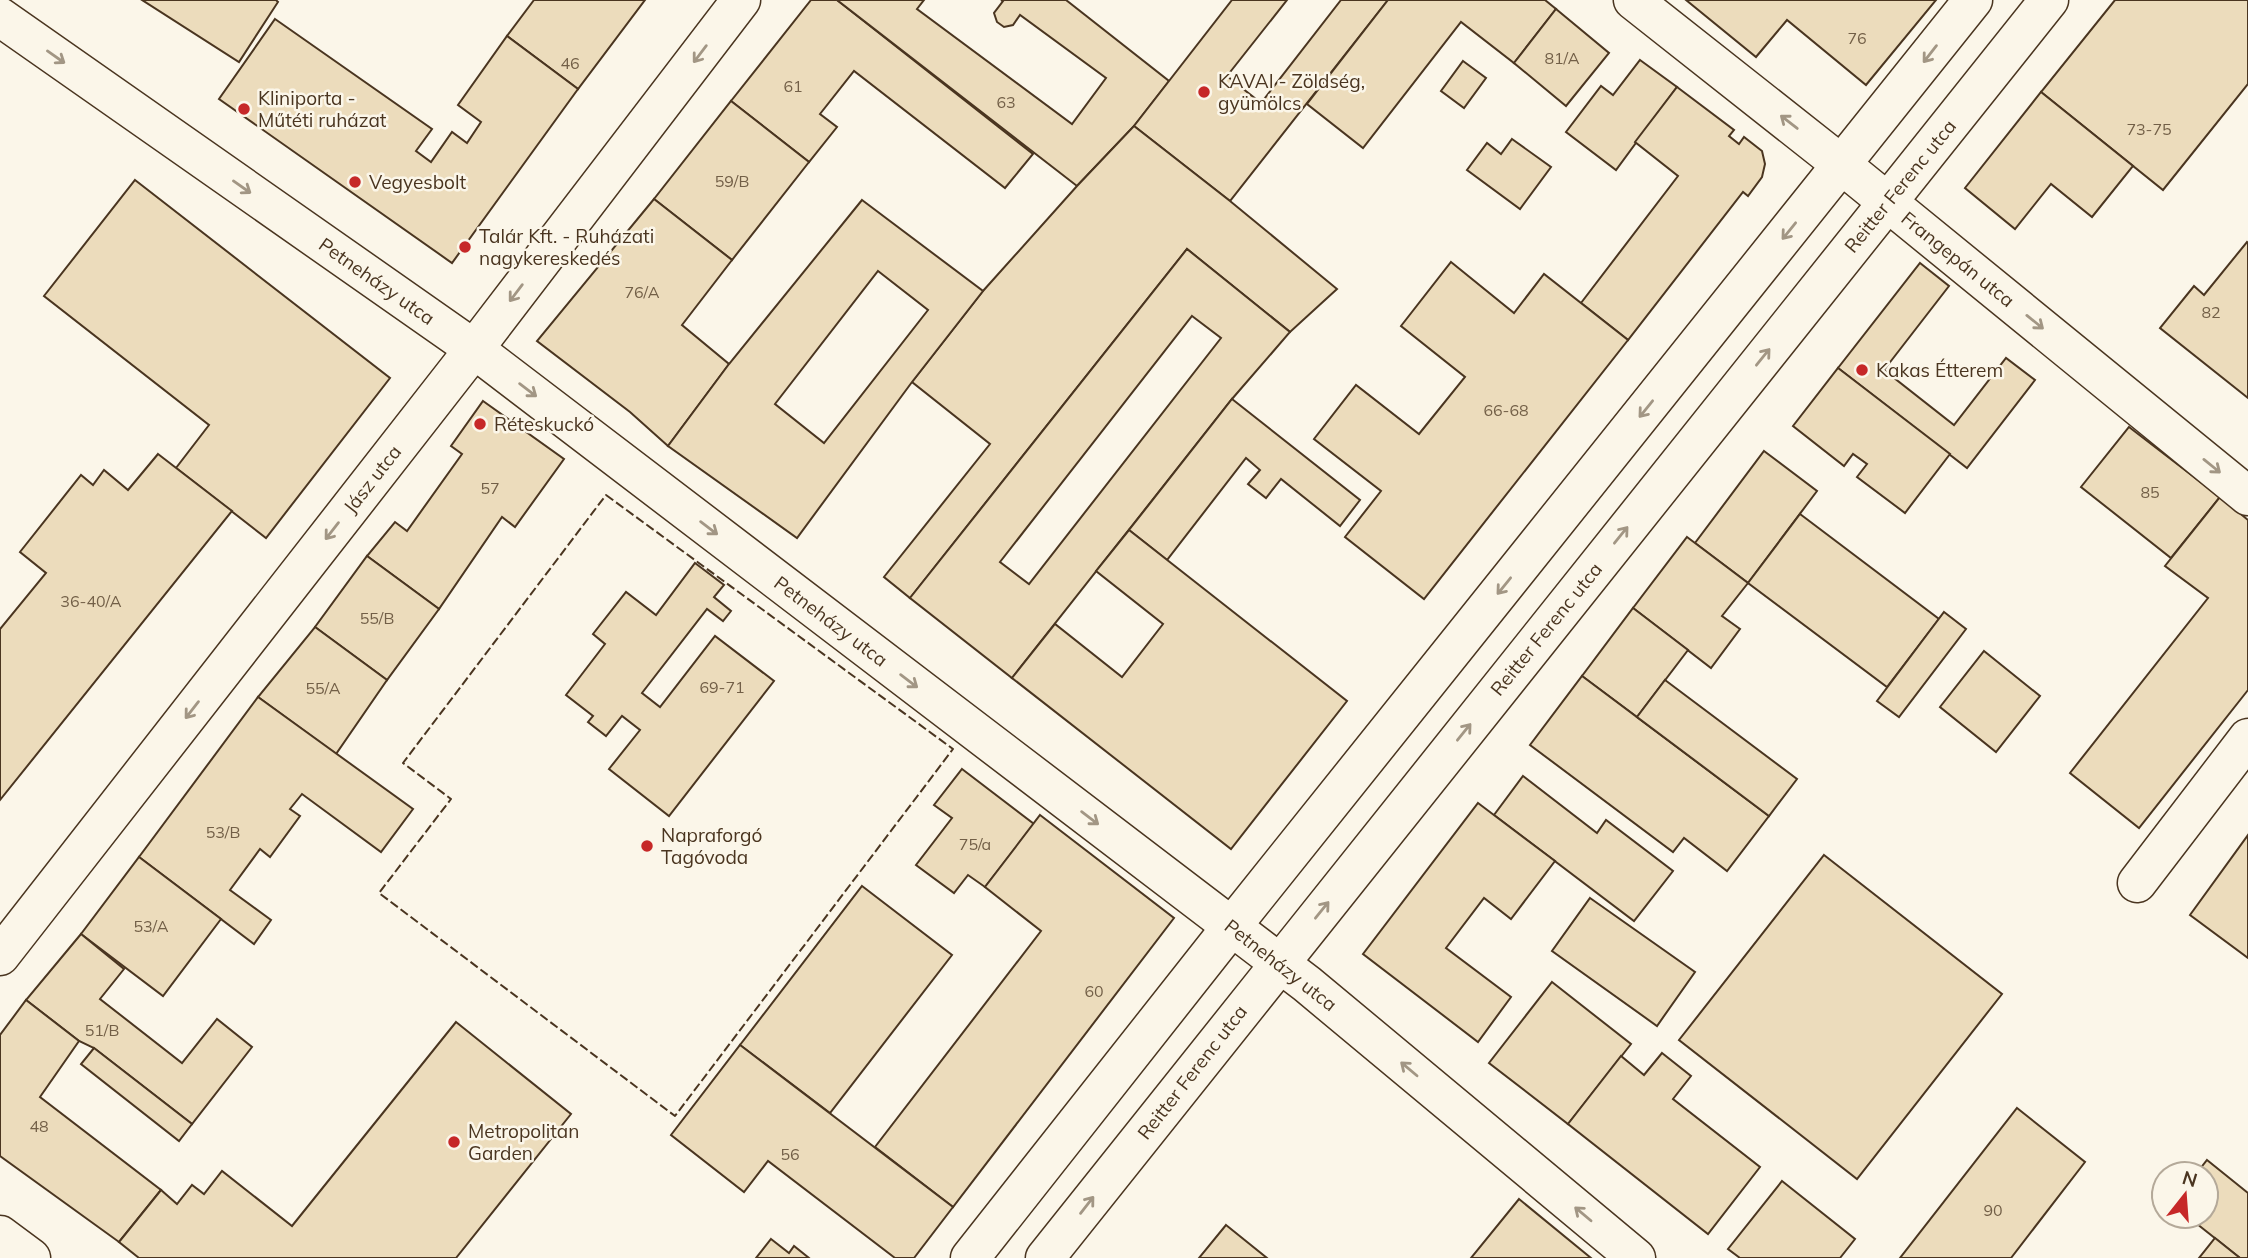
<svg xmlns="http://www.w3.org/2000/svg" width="2248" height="1258" font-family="Mulish,sans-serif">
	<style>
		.building { fill: #ecdcbc; stroke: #4a3520; stroke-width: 2; fill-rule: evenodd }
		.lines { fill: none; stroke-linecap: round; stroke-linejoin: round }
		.minor-casing { stroke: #4a3520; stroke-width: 41 }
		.tertiary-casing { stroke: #4a3520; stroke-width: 41 }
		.minor { stroke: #fbf6e9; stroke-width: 38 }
		.tertiary { stroke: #fbf6e9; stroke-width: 38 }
		.fence { stroke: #4a3520; stroke-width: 2; stroke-dasharray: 9 3.5; stroke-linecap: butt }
		.oneway { stroke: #a29684 }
		.poi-dot { fill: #c62828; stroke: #fbf6e9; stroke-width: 2.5 }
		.labels { text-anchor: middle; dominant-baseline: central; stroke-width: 5; stroke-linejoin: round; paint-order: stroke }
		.number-label { font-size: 16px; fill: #725f47 }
		.poi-label { font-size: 19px; fill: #4a3520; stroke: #fbf6e9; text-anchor: start }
		.street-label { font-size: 19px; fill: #4a3520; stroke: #fbf6e9 }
	</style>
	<rect width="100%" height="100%" fill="#fbf6e9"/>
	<g class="building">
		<polygon points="142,0 276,0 278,2 239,62"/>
		<polygon points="534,0 645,0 578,89 507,36"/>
		<polygon points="811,0 837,0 1033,154 1005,188 854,71 820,114 837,127 809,162 731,101"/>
		<polygon points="837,0 924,0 917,9 1072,124 1106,78 1020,15 1013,25 1004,27 997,22 994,13 1003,1 1001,0 1066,0 1169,81 1134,126 1077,186"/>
		<polygon points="1232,0 1287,0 1227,76 1261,103 1341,0 1388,0 1230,201 1134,126"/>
		<polygon points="1388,0 1545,0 1556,9 1514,63 1461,22 1363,148 1307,104"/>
		<polygon points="1686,0 1936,0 1866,85 1787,20 1756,57"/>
		<polygon points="2115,0 2248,0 2248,84 2163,190 2041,92"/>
		<polygon points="1556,9 1609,53 1566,106 1514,63"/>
		<polygon points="275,19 432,129 416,151 431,162 452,132 467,143 481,122 458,105 507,36 578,89 452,263 219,99"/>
		<polygon points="1640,60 1677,87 1616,170 1566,132 1601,86 1613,95"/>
		<polygon points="1463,61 1486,78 1464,108 1441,91"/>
		<polygon points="1677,87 1734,130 1729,136 1739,144 1744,137 1762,151 1765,164 1762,177 1748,196 1743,192 1628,340 1581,303 1678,176 1635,142"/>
		<polygon points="2041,92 2133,166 2092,217 2051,184 2015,229 1965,188"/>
		<polygon points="731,101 809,162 732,260 654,199"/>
		<polygon points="1134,126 1230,201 1337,289 1290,332 1187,249 910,598 884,577 990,444 912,382 983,291 1077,186"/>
		<polygon points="1512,139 1551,167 1520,209 1467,170 1487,143 1501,154"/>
		<polygon points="135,180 390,378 266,538 176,468 209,425 44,296"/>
		<polygon points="654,199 732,260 682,325 729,364 668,446 630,412 537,341"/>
		<path d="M862,200l121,91 -71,91 -115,156 -129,-92 61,-82zM878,271l50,39 -104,133 -49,-39z"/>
		<polygon points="2247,242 2248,243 2248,398 2160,328 2194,286 2204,295"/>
		<path d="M1187,249l103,83 -58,67 -220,279 -102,-80zM1192,316l29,22 -192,246 -29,-22z"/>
		<polygon points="1451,262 1514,313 1544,274 1628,340 1424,599 1345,537 1381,491 1314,439 1356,385 1419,434 1465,377 1401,326"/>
		<polygon points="1920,263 1949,286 1884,370 1954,425 2006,358 2035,380 1967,468 1838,368"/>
		<polygon points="1838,368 1950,454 1905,513 1857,477 1867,464 1853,454 1844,466 1793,426"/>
		<polygon points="1232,399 1360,500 1340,526 1281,479 1266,498 1248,484 1260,470 1246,458 1167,560 1129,530"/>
		<polygon points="483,401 564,459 515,527 502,517 439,609 367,556 395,522 407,531 462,454 451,446"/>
		<polygon points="2129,427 2220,497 2171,558 2081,487"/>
		<polygon points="1764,451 1817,491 1748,583 1695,543"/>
		<polygon points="158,454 232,511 0,800 0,629 46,573 20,552 81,475 93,485 104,470 128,490"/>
		<polygon points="2220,497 2248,520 2248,690 2139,828 2070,773 2208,598 2165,566"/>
		<polygon points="1800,514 1939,619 1887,687 1748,583"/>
		<polygon points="1129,530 1347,701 1231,849 1012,678 1055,624 1122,677 1163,624 1096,571"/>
		<polygon points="1687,537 1748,583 1722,616 1740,629 1711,668 1633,608"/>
		<polygon points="367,556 439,609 387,680 315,627"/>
		<polygon points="695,563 724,585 714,597 731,611 723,621 707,609 642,693 660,707 715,636 774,681 669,816 609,769 640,730 622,716 606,736 588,722 593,716 566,695 605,644 593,634 626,592 656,615"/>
		<polygon points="1633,608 1688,650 1637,717 1582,676"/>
		<polygon points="1944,612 1966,629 1899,717 1877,701"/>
		<polygon points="315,627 387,680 336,754 258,697"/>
		<polygon points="1984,651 2040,696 1996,752 1940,707"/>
		<polygon points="1582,676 1769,816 1727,871 1684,838 1673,852 1530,745"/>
		<polygon points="1665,680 1797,779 1769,816 1637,717"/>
		<polygon points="258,697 413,809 381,852 302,794 290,809 300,816 270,857 260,849 230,890 271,920 254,944 139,857"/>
		<polygon points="962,769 1034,824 985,887 968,875 954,893 916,865 952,818 934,805"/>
		<polygon points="1523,776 1597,833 1606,820 1673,871 1634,921 1494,815"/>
		<polygon points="1478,803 1555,861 1511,919 1484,898 1446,948 1511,997 1478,1042 1363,954"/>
		<polygon points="1040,815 1174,918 953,1207 875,1147 1041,931 985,887"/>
		<polygon points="2248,835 2248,958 2190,915"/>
		<polygon points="1824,855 2002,994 1857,1179 1679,1040"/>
		<polygon points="139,857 221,919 163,996 81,934"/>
		<polygon points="862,886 952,955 830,1113 740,1045"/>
		<polygon points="1590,898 1695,972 1657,1026 1552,951"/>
		<polygon points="81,934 124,969 100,999 182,1063 217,1019 252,1047 192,1124 94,1048 79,1041 26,1000"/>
		<polygon points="1552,982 1631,1044 1568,1124 1489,1063"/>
		<polygon points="26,1000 79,1041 40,1097 161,1190 119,1242 0,1156 0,1035"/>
		<polygon points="456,1022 571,1114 456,1258 139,1258 119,1242 161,1190 177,1204 192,1185 204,1194 222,1171 292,1226"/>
		<polygon points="740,1045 953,1207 914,1258 895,1258 768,1161 744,1192 671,1135"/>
		<polygon points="94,1048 192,1124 179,1141 81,1064"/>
		<polygon points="1662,1053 1691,1076 1673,1099 1760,1167 1708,1234 1568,1124 1621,1056 1644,1075"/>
		<polygon points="2017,1108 2085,1162 2011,1258 1900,1258"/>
		<polygon points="2207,1160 2248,1193 2248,1258 2240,1258 2187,1216 2206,1216 2206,1174 2196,1174"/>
		<polygon points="1782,1181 1855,1239 1840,1258 1740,1258 1728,1249"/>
		<polygon points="1519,1199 1591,1258 1471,1258"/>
		<polygon points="1226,1225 1267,1258 1199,1258"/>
		<polygon points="2215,1238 2240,1258 2199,1258"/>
		<polygon points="771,1239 789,1253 794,1246 809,1258 756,1258"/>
	</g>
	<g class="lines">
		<defs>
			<g id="minor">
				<polyline points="1633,0 1842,165 2248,496"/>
				<polyline points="0,17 474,349 1307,984 1636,1258"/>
				<polyline points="2137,883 2248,738"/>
				<polyline points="0,956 474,349 741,0"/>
				<polyline points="0,1235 31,1258"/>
			</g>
			<g id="tertiary">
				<polyline points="970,1258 1232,926 1973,0"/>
				<polyline points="1045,1258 2049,0"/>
			</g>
		</defs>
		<use href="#minor" class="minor-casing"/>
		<use href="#tertiary" class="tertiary-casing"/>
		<use href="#minor" class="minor"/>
		<use href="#tertiary" class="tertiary"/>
		<polygon class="fence" points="606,495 953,749 675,1116 379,893 451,799 403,763"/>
	</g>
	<defs><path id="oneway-shaft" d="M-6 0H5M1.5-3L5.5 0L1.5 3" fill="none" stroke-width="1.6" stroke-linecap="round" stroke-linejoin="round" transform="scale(1.75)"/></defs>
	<g class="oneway">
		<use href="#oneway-shaft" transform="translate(700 54) rotate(127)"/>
		<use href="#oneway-shaft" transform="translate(1930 54) rotate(128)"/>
		<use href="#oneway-shaft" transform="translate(56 57) rotate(35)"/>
		<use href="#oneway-shaft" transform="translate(1789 122) rotate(-142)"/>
		<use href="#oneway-shaft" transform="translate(242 187) rotate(35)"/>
		<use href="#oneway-shaft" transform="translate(1789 231) rotate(129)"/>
		<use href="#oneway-shaft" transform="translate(516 293) rotate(127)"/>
		<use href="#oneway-shaft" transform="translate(2035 322) rotate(39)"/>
		<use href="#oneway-shaft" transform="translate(1763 357) rotate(-51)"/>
		<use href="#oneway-shaft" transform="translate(528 390) rotate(37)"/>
		<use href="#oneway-shaft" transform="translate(1646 409) rotate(129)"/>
		<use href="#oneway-shaft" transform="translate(2212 466) rotate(39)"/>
		<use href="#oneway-shaft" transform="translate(709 528) rotate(37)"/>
		<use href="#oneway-shaft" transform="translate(332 531) rotate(128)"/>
		<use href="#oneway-shaft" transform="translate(1621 535) rotate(-51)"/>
		<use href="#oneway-shaft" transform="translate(1504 586) rotate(129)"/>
		<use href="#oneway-shaft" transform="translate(909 681) rotate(37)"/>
		<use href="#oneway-shaft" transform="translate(192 710) rotate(128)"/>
		<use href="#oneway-shaft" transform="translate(1464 732) rotate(-51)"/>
		<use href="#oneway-shaft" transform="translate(1090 818) rotate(37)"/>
		<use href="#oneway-shaft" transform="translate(1322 910) rotate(-51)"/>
		<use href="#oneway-shaft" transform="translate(1409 1069) rotate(-140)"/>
		<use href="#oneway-shaft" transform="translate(1087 1205) rotate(-52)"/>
		<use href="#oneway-shaft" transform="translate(1583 1214) rotate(-140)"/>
	</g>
	<g class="poi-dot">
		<circle cx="1204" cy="92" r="7"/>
		<circle cx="244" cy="109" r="7"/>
		<circle cx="355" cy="182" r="7"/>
		<circle cx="465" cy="247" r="7"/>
		<circle cx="1862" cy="370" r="7"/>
		<circle cx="480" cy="424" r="7"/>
		<circle cx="647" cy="846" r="7"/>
		<circle cx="454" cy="1142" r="7"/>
	</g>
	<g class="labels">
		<g class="number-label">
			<text x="1857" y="38">76</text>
			<text x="1562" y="58">81/A</text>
			<text x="570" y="63">46</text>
			<text x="793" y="86">61</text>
			<text x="1006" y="102">63</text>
			<text x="2149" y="129">73-75</text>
			<text x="732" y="181">59/B</text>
			<text x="642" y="292">76/A</text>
			<text x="2211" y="312">82</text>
			<text x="1506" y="410">66-68</text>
			<text x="490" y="488">57</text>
			<text x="2150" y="492">85</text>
			<text x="91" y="601">36-40/A</text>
			<text x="377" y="618">55/B</text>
			<text x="722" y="687">69-71</text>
			<text x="323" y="688">55/A</text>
			<text x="223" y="832">53/B</text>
			<text x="975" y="844">75/a</text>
			<text x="151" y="926">53/A</text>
			<text x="1094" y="991">60</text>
			<text x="102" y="1030">51/B</text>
			<text x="39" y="1126">48</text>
			<text x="790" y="1154">56</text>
			<text x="1993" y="1210">90</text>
		</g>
		<g class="poi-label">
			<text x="1218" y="81">KAVAI - Zöldség,<tspan x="1218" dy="22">gyümölcs</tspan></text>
			<text x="258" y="98">Kliniporta -<tspan x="258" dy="22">Műtéti ruházat</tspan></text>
			<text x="369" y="182">Vegyesbolt</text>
			<text x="479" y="236">Talár Kft. - Ruházati<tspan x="479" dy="22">nagykereskedés</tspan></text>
			<text x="1876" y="370">Kakas Étterem</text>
			<text x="494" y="424">Réteskuckó</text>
			<text x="661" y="835">Napraforgó<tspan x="661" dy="22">Tagóvoda</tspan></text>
			<text x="468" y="1131">Metropolitan<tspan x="468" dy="22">Garden</tspan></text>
		</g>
		<g class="street-label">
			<text transform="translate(1900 186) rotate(-51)">Reitter Ferenc utca</text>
			<text transform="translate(1958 259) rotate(39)">Frangepán utca</text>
			<text transform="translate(377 281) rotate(35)">Petneházy utca</text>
			<text transform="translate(372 479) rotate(-52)">Jász utca</text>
			<text transform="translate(831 621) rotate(37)">Petneházy utca</text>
			<text transform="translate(1546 629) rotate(-51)">Reitter Ferenc utca</text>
			<text transform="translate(1281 965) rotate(38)">Petneházy utca</text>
			<text transform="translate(1192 1072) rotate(-52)">Reitter Ferenc utca</text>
		</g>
	</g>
	<g transform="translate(2185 1195) rotate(17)"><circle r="33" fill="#fbf6e9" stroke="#b4a999" stroke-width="2"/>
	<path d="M0-5L12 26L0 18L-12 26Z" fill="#c62828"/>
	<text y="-10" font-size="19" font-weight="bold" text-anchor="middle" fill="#4a3520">N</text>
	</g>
</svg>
